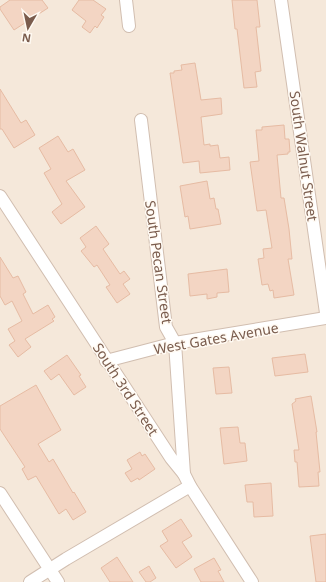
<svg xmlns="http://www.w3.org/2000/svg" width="326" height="582" font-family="'Noto Sans',sans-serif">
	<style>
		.residential { fill: #f5e8da }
		.building { fill: #f3d5c3; stroke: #e6bba3 }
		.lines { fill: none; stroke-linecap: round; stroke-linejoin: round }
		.minor-casing { stroke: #d1beb0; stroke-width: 14 }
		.minor { stroke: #fff; stroke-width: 12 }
		.labels { text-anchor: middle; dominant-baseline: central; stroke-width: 3; stroke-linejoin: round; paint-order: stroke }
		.street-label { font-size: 14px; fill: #7a5c4d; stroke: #fffaf3 }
	</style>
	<rect width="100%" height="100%" fill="#fdf6ec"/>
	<rect class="residential" x="0" y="0" width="326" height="582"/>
	<g class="building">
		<polygon points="10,0 42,0 48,8 14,30 0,9 0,7"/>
		<polygon points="79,0 93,0 106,9 101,15 104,17 97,28 95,26 90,33 82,27 86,21 72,10"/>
		<polygon points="232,0 257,0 260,27 256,27 261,71 255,72 257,87 244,88 237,29 235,29"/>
		<polygon points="195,63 201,100 221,98 222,114 201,117 204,145 210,144 210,146 218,145 220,158 229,157 230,170 200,173 199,161 183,163 170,73 174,73 174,71 182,70 181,65"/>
		<polygon points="0,89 21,123 26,120 35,135 14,148 2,129 0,129"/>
		<polygon points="284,125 285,139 289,139 290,152 288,152 288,154 277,155 281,198 284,198 289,229 292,259 288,259 294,295 274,298 273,290 270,291 268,284 262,285 258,259 264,258 263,249 272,248 266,210 257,211 250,162 259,161 256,130 262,130 262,127"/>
		<polygon points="58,136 68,152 73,149 85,170 66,181 85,207 61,224 52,212 62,204 44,173 51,169 39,148"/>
		<polygon points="207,181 210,199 214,198 216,209 218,209 221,224 190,229 188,216 185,217 180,186"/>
		<polygon points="96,226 109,244 103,249 120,274 124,271 130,279 123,284 130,294 117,303 106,287 110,285 97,265 94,267 81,251 86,247 80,238"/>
		<polygon points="0,257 13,278 18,276 26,292 23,294 33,314 48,305 55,317 52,319 54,321 25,339 31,347 18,357 9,345 15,341 8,329 22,321 12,301 5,305 0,296"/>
		<polygon points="227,269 229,292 217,293 217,297 207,299 207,294 190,296 188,274"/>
		<polygon points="305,354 308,372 275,376 272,358"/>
		<polygon points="67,355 81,375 79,376 86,387 74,395 59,374 51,380 44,371"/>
		<polygon points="229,367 232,393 216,394 213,368"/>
		<polygon points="36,385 61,430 38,444 49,462 53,459 73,493 74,492 86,512 73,520 66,509 59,514 36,476 28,480 22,469 25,467 0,429 0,406"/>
		<polygon points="311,396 317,432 316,432 320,472 318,472 319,486 299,487 297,462 295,462 294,450 299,450 292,404 296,401 295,399"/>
		<polygon points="238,427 240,443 245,443 247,461 224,464 220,428"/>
		<polygon points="140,452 142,456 145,454 155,469 139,480 138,478 131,482 125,473 132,469 127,460"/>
		<polygon points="271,483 273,516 254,517 253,502 247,502 245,485"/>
		<polygon points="181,519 192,536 182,542 192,557 176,568 160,546 168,541 162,531"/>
		<polygon points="326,534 326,582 316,582 310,536"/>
		<polygon points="117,557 133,582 110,582 101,568"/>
		<polygon points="214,558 221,570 218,571 224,582 201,582 194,569"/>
		<polygon points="149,566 156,578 150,582 146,582 139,572"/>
	</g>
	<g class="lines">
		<defs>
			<g id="minor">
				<polyline points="126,0 129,26"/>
				<polyline points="281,0 326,313"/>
				<polyline points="141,120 166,327 175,343 184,474"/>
				<polyline points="0,196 171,458 184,474 190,486 252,582"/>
				<polyline points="106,361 175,343 326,318"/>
				<polyline points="0,493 58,582"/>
				<polyline points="30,582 66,559 190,486"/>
			</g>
		</defs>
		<use href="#minor" class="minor-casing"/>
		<use href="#minor" class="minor"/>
	</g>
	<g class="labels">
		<g class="street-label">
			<text transform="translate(304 156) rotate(82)">South Walnut Street</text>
			<text transform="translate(159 262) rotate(82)">South Pecan Street</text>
			<text transform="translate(216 338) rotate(-10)">West Gates Avenue</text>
			<text transform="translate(126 389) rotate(57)">South 3rd Street</text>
		</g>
	</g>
	<g transform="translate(28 28) rotate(189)" stroke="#fffaf3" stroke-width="3" paint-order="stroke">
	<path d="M0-3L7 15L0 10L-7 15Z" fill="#7a5c4d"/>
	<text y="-6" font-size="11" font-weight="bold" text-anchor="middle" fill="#7a5c4d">N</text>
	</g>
</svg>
